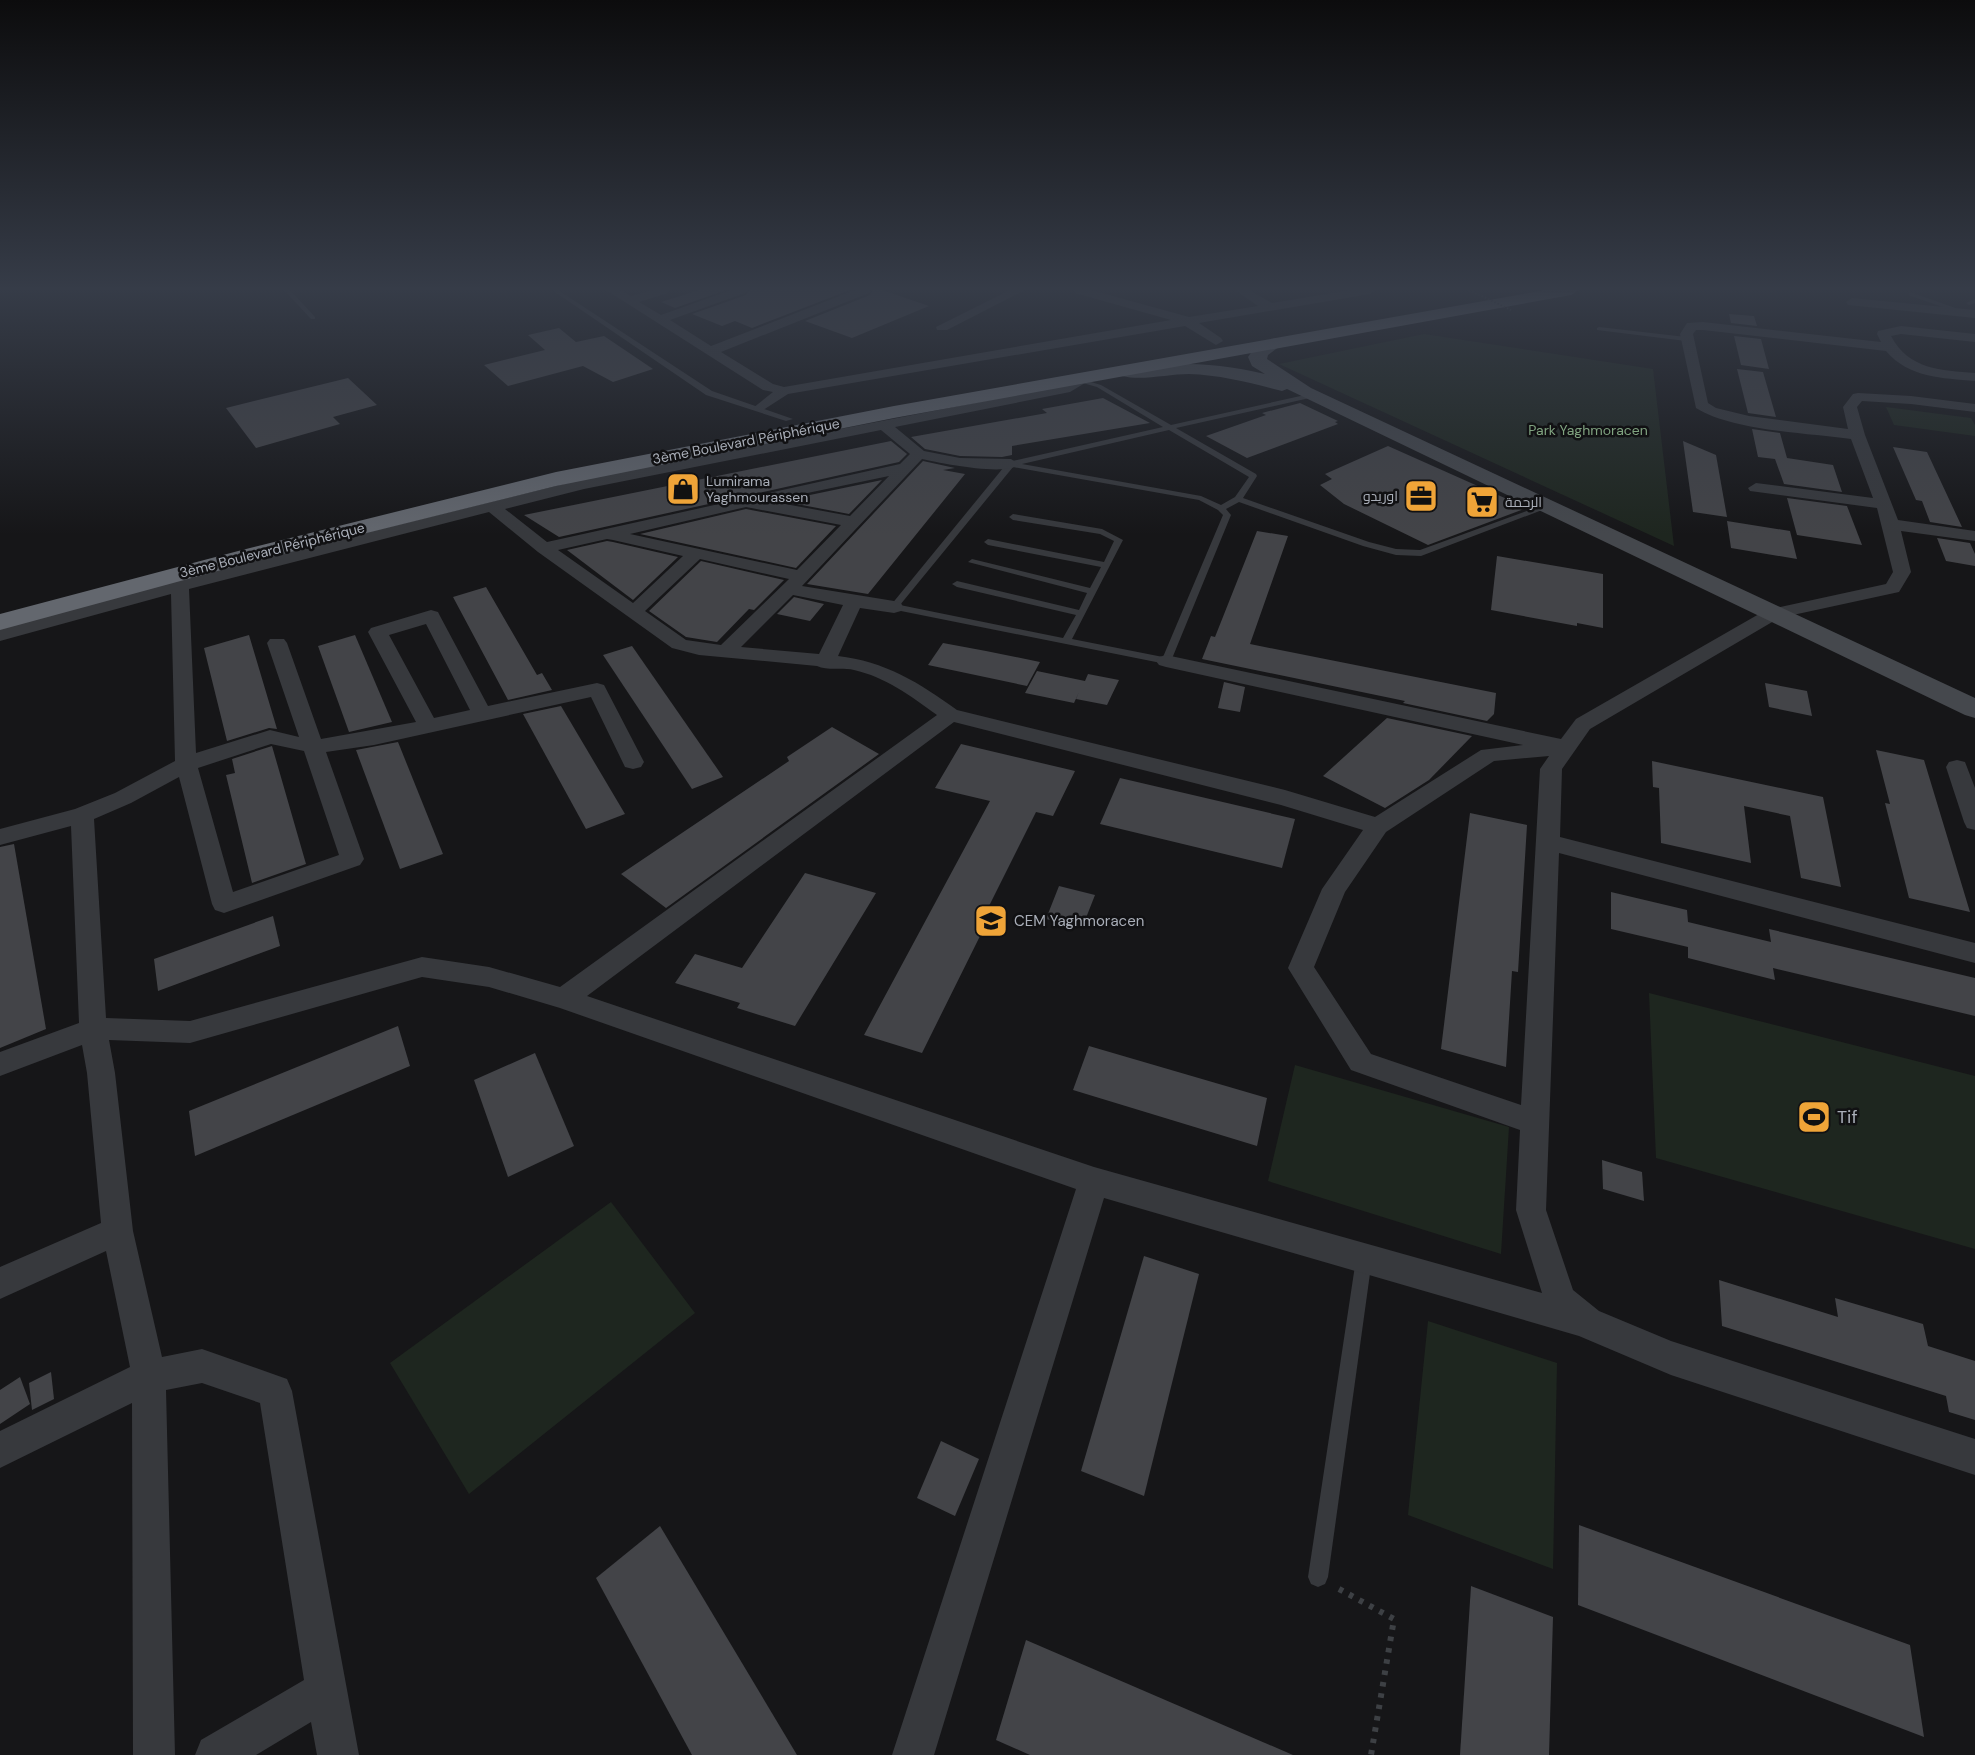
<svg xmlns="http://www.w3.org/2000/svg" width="1975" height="1755" font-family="'DM Sans',Cairo,sans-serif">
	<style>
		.green { fill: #1e261f }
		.building { fill: #434448 }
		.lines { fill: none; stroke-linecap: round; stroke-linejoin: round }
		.path { stroke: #3d4044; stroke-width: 6; stroke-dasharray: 4.5 7; stroke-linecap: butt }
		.lane { fill: #37393d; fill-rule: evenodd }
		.street { fill: #37393d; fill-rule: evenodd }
		.secondary { fill: #45484d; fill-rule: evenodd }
		.highway { fill: #63676e; fill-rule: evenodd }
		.path-bridge { stroke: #3d4044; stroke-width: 2; stroke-dasharray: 1.5 2; stroke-linecap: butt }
		.labels { text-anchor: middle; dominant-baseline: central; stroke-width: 5; stroke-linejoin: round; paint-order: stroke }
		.far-park-label { font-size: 14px; fill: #80a380; stroke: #111113 }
		.far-street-label { font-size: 14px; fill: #a9aeb8; stroke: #111113 }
		.far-poi-label { font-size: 14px; fill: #a9aeb8; stroke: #111113; text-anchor: start }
		.poi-label { font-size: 15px; fill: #a9aeb8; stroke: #111113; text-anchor: start }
		.near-poi-label { font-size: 18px; fill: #a9aeb8; stroke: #111113; text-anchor: start }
	</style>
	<rect width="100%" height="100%" fill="#161618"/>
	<g class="green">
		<polygon points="1424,334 1653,369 1674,546 1279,364"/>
		<polygon points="1886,407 1971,418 1975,425 1975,436 1894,425"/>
		<polygon points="1649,993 1975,1076 1975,1249 1656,1158"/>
		<polygon points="1295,1065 1509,1127 1501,1254 1268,1181"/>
		<polygon points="611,1202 695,1313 469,1494 390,1363"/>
		<polygon points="1428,1321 1557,1363 1553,1569 1408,1515"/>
	</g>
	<g class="building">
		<polygon points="699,290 726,290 675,308 661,302"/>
		<polygon points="749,290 850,290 752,328 735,321 722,326 692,314 746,295"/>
		<polygon points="873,290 882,290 929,306 852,338 805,321 870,295"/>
		<polygon points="1729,314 1754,316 1757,326 1731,323"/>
		<polygon points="559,328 576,342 604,336 653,369 613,382 583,366 508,386 484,365 545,350 528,335"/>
		<polygon points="1734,336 1761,339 1769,369 1741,365"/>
		<polygon points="1737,369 1763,372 1776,417 1748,413"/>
		<polygon points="348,378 377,405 333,417 340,424 256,448 226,408"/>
		<polygon points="1103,398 1150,423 1012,446 1012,455 1002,457 960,456 925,449 911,437 1047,413 1042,409"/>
		<polygon points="1300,403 1338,421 1335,422 1338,424 1247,458 1206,436 1266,415 1262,413"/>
		<polygon points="1752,429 1780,433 1787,458 1833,465 1842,492 1784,484 1775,459 1758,457"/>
		<polygon points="891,441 907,454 899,462 559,537 524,515"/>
		<polygon points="1683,441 1716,455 1727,517 1693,512"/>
		<polygon points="1388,446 1527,508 1428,545 1344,504 1320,485 1332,479 1325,474"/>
		<polygon points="1893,447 1927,452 1962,527 1930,522 1922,501 1916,500"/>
		<polygon points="923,461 955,468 943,470 965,474 868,594 807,584"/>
		<polygon points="882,480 849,514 781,501"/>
		<polygon points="1787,498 1847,506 1862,545 1797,535"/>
		<polygon points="746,509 836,526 796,568 640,534"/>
		<polygon points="1727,521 1790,531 1797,559 1731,548"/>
		<polygon points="1257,531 1288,536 1250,644 1496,693 1494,714 1487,721 1403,703 1405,701 1202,659 1211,636 1215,637"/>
		<polygon points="1937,538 1970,543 1975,554 1975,566 1946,561"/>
		<polygon points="607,541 613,542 678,557 633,600 567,550"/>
		<polygon points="1497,556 1603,574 1603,628 1577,623 1577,626 1491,610"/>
		<polygon points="701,561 784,580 754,610 749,609 717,642 686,637 649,611"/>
		<polygon points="486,587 537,675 542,673 552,690 508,700 453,597"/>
		<polygon points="794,597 824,604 810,621 777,614"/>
		<polygon points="249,635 277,729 269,728 227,741 204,648"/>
		<polygon points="355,635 392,722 349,732 318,646"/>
		<polygon points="943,643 986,651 1040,662 1027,686 928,665"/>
		<polygon points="632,646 723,777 692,789 603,655"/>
		<polygon points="1037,671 1085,681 1088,674 1119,680 1107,705 1076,699 1079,692 1074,703 1025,693"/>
		<polygon points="1224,682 1245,687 1240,712 1218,708"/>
		<polygon points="1765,683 1807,691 1812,716 1769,707"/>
		<polygon points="561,706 625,814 586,829 523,714"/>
		<polygon points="1387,718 1472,736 1429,780 1385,808 1323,776"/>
		<polygon points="832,727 879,754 666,908 621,874 789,761 787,757"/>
		<polygon points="398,742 443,854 400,869 356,750"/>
		<polygon points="961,744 1075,771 1053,816 1036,812 977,930 982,932 922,1053 864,1035 990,801 935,788"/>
		<polygon points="272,746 306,864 252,883 226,775 235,773 232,759"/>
		<polygon points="1876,750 1924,760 1970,912 1909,898 1885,803 1890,804"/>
		<polygon points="1652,761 1823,797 1841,887 1801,878 1790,816 1744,806 1751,863 1661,843 1659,788 1653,787"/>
		<polygon points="1120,778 1295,819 1282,868 1100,824"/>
		<polygon points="1470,813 1527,825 1518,972 1512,971 1506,1067 1441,1049"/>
		<polygon points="14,844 46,1029 0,1048 0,847"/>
		<polygon points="805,873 876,893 795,1026 737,1008 740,1003 675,983 695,954 742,968"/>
		<polygon points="1059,886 1095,895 1082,928 1046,919"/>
		<polygon points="1611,892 1687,910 1688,922 1771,942 1769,929 1975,978 1975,1016 1773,968 1775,980 1688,958 1688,947 1611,929"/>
		<polygon points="273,916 280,946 158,991 154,959"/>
		<polygon points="398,1026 410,1066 195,1156 189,1111"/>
		<polygon points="1089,1046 1267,1098 1257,1146 1073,1090"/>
		<polygon points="535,1053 574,1146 508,1177 474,1080"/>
		<polygon points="1602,1160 1642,1172 1644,1201 1603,1189"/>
		<polygon points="1144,1256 1199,1274 1144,1496 1081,1471"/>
		<polygon points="1719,1280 1838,1317 1835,1298 1923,1324 1928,1346 1975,1361 1975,1420 1949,1412 1946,1396 1722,1326"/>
		<polygon points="51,1372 54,1399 32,1410 29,1383"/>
		<polygon points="20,1377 30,1404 0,1424 0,1390"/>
		<polygon points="941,1441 979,1459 955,1516 917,1498"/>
		<polygon points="1579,1525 1910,1645 1924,1737 1578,1605"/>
		<polygon points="660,1526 797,1755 692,1755 596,1578"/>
		<polygon points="1471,1586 1553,1617 1549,1755 1460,1755"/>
		<polygon points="1026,1640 1293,1755 1030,1755 996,1740"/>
	</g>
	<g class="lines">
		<polyline class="path" points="1339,1589 1394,1619 1371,1755"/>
		<g class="lane">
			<polygon points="284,290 290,290 315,317 315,319 311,319"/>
			<polygon points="552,290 558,290 712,391 793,419 786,421 706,395"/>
			<polygon points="1910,292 1964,311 1965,312 1960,313 1908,295"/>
			<polygon points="1975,299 1975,303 1969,305 1966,303"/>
			<polygon points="1599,327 1686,337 1689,339 1686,341 1597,330 1597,328"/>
			<path d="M1081,379l20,6 70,40 143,-32v4l-138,31 80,46 1,2 -14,22 126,44 27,7 24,1 123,-45 7,2 -129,49 -25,-1 -33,-9 -124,-44 -13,7 5,6 -60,146 -5,3 -275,-55v-4l117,-143 155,-35 -66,-40 -18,-5 -1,-1zM1169,430l80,47 -14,20 -14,8 -20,-9 -179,-32zM1013,467l186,33 19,10 5,5 -60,142 -91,-18 51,-99 -21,-11 -89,-15 -4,3 4,3 87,14 14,7 -10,21 -116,-23 -4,3 4,3 113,22 -11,21 -118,-29 -4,3 119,31 -8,17 -122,-29 -5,3 5,3 119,28 -13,23 -163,-33z"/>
			<polygon points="1364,1251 1370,1254 1372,1259 1328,1577 1325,1584 1318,1587 1311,1584 1308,1577 1356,1259 1358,1254"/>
		</g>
		<g class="street">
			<polygon points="606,290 620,290 631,296 653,290 670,290 668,293 639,302 661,315 731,290 747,290 745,293 670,320 711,346 855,290 871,290 869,293 721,352 773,384 784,387 1171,320 1075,293 1073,290 1091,290 1189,317 1258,306 1235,290 1249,290 1272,303 1351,290 1376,290 1370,294 1199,323 1221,338 1223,341 1216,345 1185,326 788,394 760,412 753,408 773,392 763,390"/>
			<polygon points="1010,290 1025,290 947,330 937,330 936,327"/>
			<polygon points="1852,298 1975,310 1975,318 1848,305 1846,302"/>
			<path d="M1703,322l178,20 -4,-8 1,-3 23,-5 74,8v8l-74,-8 -10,2c18,34 50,34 84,37v8c-33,-3 -66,-3 -89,-30l-183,-21h-7l-3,4 15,69 8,5 33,8 99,13 -5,-22 10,-13 5,-1 53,3 64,8v8l-64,-8 -49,-3 -5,6 8,28 33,85 77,11v10l-74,-10 10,41 -12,20 -120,26 -189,111 -28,40 -2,68 415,106v20l-416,-110 -13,357 27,80 26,21 72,30 304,98v36l-304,-100 -92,-39 -475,-138 -170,557h-42l184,-566 -516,-181 -71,-21 -67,-10 -232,66 -81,-3 6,33 18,158 29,126 40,-8 85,30 5,12 67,364h-42l-6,-33 -55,33h-61l6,-15 103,-60 -44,-277 -58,-20 -36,7 9,365h-42l-1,-352 -132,65v-37l130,-64 -24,-116 -106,48v-32l101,-44 -14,-150 -5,-28 -82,31v-24l79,-29 -8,-197 -71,19v-16l75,-20 40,-16 60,-32 -4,-167 -171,47v-12l234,-64 350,-86 477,-93 24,-13 5,1 2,3 -2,3 -20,12 -175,35 29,24 36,7 51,1 8,5c-11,13 -79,-1 -97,-5l-120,127 92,15 7,2 2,4 -2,4 -7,2 -34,-5 -22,48c46,5 82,27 119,54l328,80 90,27 106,-67 42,-5 -357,-78 -7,-2 -3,-4 3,-4 7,-2 395,84 15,-20 190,-109 120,-26 7,-12 -16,-64 -127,-17 -2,-3 8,-5 117,15 -22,-59c-44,-6 -118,-8 -155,-31l-16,-74 7,-11zM881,430l29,24 -10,10 -353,78 -42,-33 79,-20zM889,476l-39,40 -81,-15zM746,507l95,18 -44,45 -167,-36zM489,512l49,40 134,96 27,7 118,11c10,5 25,1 37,4 31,7 57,26 83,45l-377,272 -71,-20 -67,-10 -232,64 -84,-3 -12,-199 37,-16 48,-26 33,127 3,6 9,3 136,-48 4,-6 -38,-107 48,-7 217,-48 34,70 8,2 8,-2 3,-5 -40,-77 -7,-2 -109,23 -48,-90 -2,-4 -7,-2 -60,18 -3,4 48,90 -95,17 -34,-96 -3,-4h-14l-3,4 32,94 -29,-7 -74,23 -7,-164zM607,539l6,1 70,16 -50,47 -75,-53zM700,559l89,20 -68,66 -35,-5 -41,-29zM793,595l50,10 -24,49 -78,-7zM426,624l44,86 -36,8 -45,-83zM954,722l327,83 82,25 -41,59 -34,79 63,102 169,60 -4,80 26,83 -448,-126 -507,-171zM271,744l33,7 35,104 -106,37 -35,-124zM1549,756l-9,13 -19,336 -150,-51 -57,-87 31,-75 41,-60 108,-71z"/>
			<polygon points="1957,760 1965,762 1975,788 1975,830 1967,828 1964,822 1946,767 1949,762"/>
		</g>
		<path class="secondary" d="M1275,338l6,1 3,4 -16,12 -1,4 44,29 664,310v20l-10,-3 -678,-326 -5,2c-31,-8 -61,-16 -93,-17 -21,0 -47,7 -67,2l-2,-4 2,-4 7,-2c47,-4 90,-3 136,8l-13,-8 -4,-9 7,-10z"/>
		<polygon class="highway" points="1545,290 1579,290 1571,295 894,418 556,486 258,560 0,630 0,614 242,550 556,472 894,406"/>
		<polyline class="path-bridge" points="1469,290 1511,310"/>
	</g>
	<linearGradient id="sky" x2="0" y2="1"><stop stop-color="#0c0c0d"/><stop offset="0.54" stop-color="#363c48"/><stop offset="1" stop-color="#363c48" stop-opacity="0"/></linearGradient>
	<rect width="1975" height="535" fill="url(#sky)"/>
	<defs>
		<symbol id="shop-square" viewBox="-11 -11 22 22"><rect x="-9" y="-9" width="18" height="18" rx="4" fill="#efa438" stroke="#111113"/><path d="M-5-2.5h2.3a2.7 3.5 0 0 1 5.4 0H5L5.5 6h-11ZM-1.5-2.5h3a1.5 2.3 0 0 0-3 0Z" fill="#111"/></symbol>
		<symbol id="office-square" viewBox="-11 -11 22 22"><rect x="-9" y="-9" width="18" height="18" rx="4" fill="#efa438" stroke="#111113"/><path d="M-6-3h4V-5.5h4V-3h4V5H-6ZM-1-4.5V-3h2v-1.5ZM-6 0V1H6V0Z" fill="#111"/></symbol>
		<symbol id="supermarket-square" viewBox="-11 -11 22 22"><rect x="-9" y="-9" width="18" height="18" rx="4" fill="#efa438" stroke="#111113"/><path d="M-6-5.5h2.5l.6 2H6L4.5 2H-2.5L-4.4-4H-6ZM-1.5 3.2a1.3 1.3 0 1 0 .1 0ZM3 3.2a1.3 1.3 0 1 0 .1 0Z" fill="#111"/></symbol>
		<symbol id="school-square" viewBox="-11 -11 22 22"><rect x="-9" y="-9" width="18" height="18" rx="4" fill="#efa438" stroke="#111113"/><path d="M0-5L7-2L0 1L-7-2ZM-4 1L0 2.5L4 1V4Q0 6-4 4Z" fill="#111"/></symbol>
		<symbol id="stadium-square" viewBox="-11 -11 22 22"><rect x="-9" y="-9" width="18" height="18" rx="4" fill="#efa438" stroke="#111113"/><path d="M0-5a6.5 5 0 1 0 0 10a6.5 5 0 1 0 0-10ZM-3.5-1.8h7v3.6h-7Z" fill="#111"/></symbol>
	</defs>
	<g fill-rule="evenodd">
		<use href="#shop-square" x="664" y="470" width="38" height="38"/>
		<use href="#office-square" x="1402" y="477" width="38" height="38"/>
		<use href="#supermarket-square" x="1463" y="483" width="38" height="38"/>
		<use href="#school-square" x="972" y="902" width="38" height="38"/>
		<use href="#stadium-square" x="1795" y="1098" width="38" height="38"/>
	</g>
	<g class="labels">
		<g class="far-park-label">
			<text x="1588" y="430">Park Yaghmoracen</text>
		</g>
		<g class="far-street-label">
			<text transform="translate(746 441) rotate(-11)">3ème Boulevard Périphérique</text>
			<text transform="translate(272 550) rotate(-14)">3ème Boulevard Périphérique</text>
		</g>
		<g class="far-poi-label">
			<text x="706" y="481">Lumirama<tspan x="706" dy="16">Yaghmourassen</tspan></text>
			<text x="1398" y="496" text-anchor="end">اوريدو</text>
			<text x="1505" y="502">الرحمة</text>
		</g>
		<g class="poi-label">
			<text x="1014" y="921">CEM Yaghmoracen</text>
		</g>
		<g class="near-poi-label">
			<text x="1837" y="1117">Tif</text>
		</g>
	</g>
</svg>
